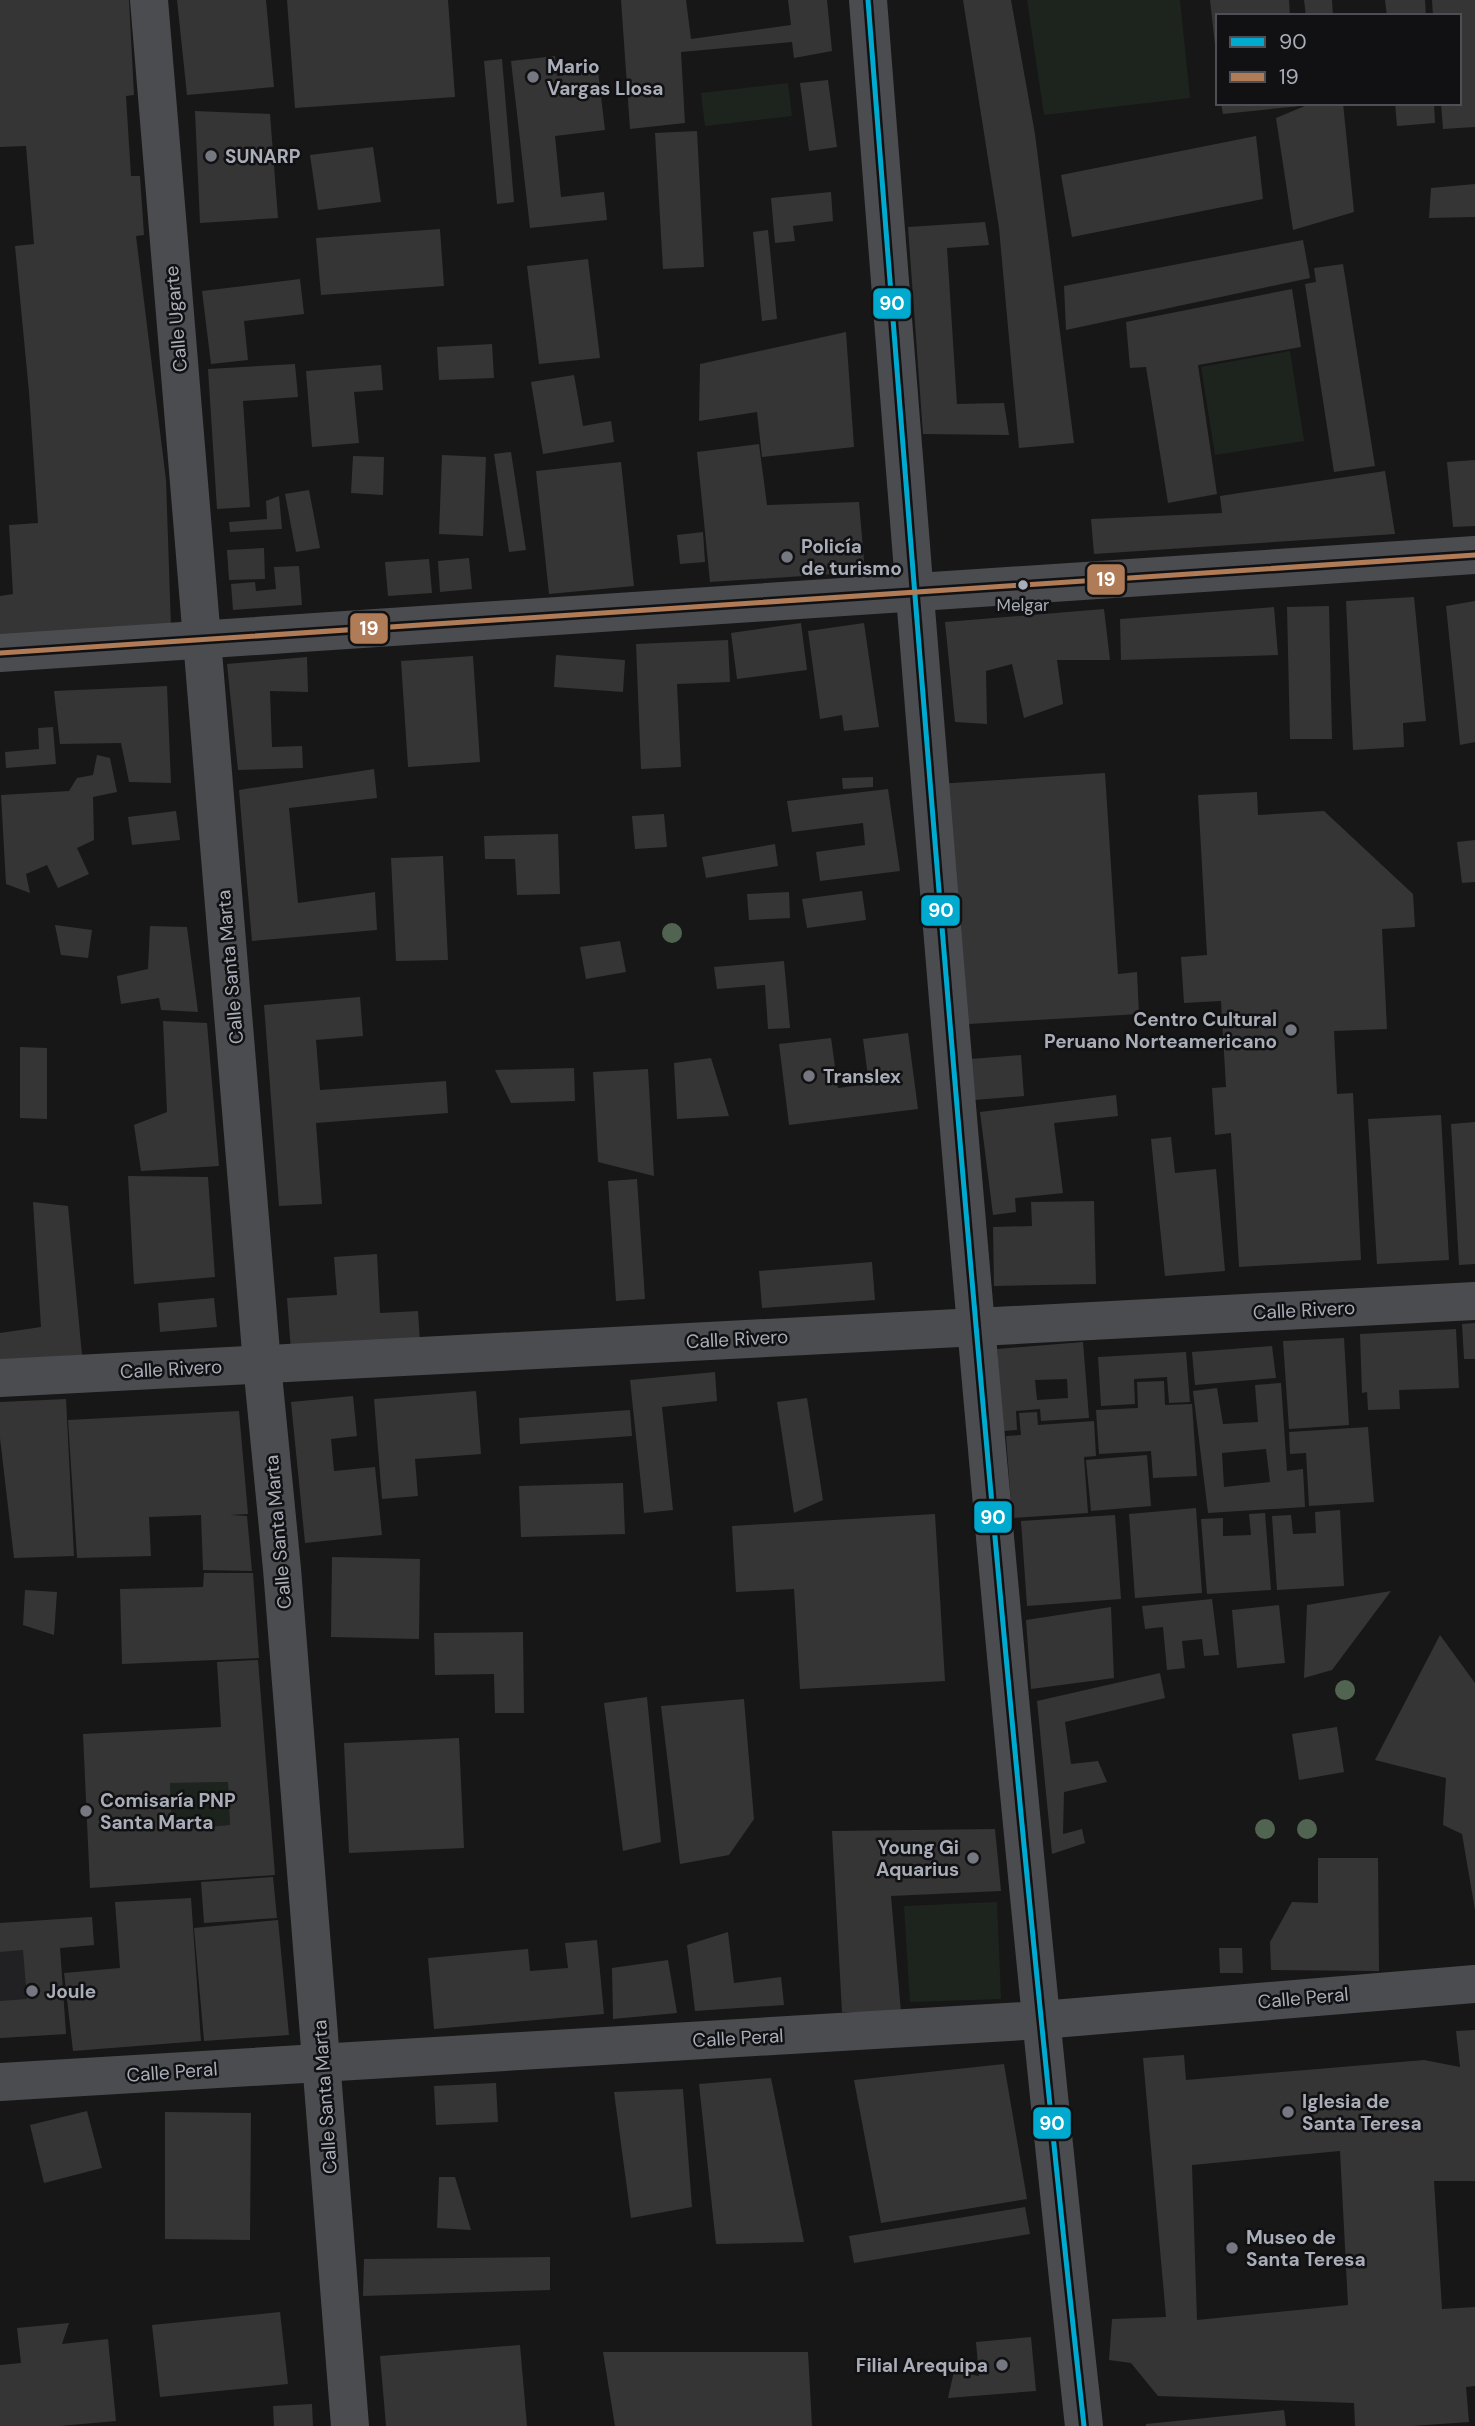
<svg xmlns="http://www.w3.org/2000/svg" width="1475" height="2426" font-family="'DM Sans',sans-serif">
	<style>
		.built { fill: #212123 }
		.green { fill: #1d241e }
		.building { fill: #353536; fill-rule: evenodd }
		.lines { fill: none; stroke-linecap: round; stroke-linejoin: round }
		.minor { stroke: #4b4c50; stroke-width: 38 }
		.tertiary { stroke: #4b4c50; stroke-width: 38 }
		.bus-1-casing { stroke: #111113; stroke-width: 10 }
		.bus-2-casing { stroke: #111113; stroke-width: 10 }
		.bus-1 { stroke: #00a9ce; stroke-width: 5 }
		.bus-2 { stroke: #b07c57; stroke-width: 5 }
		.tree { fill: #506451 }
		.poi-dot { fill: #757880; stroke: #111113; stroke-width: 2.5 }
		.bus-dot { fill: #a8adb8; stroke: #111113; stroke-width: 2.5 }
		.labels { text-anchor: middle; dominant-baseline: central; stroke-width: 5; stroke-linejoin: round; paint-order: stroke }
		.bus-label { font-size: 17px; fill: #a8adb8; stroke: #111113 }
		.poi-label { font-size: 19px; font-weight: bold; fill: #a8adb8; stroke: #111113; text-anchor: start }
		.street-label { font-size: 19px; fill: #a8adb8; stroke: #111113 }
		.line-badge { stroke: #111113; stroke-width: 2.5 }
		.badge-label { font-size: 19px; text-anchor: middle; font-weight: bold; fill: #fff }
	</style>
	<rect width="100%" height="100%" fill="#171717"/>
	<polygon class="built" points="92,1917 94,1945 60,1948 66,2034 0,2038 0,1923"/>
	<g class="green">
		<polygon points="1027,0 1180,0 1190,98 1044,115"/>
		<polygon points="788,83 792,116 705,126 701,93"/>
		<polygon points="1290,351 1304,441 1215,455 1201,367"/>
		<polygon points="228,1782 230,1825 172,1830 170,1783"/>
		<polygon points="997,1902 1001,1999 910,2002 904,1906"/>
	</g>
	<g class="building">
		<polygon points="0,0 129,0 134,95 126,96 131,176 140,176 144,235 136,236 166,480 171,627 0,639 0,596 13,594 9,525 38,523 29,392 15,246 34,244 26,146 0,147"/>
		<polygon points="177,0 266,0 274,87 187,95"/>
		<polygon points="287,0 448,0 455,97 295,108"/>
		<polygon points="621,0 686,0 691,39 791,25 788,0 827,0 832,51 794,58 792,42 681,52 685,123 630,129"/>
		<polygon points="963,0 1011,0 1035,134 1074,443 1019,448 999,228"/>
		<polygon points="1210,0 1289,0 1290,16 1218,16 1218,54 1216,54"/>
		<polygon points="1304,0 1332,0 1333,16 1306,16"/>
		<polygon points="1385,0 1425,0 1426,16 1387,16"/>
		<polygon points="1432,0 1475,0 1475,127 1443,129 1441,103 1459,103 1459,16 1433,16"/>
		<polygon points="555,56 557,76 598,71 605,130 555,136 561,197 604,192 607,220 530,228 511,61"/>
		<polygon points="502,59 514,202 497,204 484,61"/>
		<polygon points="828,80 837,147 809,151 800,83"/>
		<polygon points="1221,103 1300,103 1300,106 1223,114"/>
		<polygon points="1312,103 1343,103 1354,212 1293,230 1276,118"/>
		<polygon points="1395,103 1434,103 1435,123 1397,126"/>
		<polygon points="195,111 270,114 278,218 200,223"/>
		<polygon points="697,131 704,267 663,269 655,133"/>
		<polygon points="1256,136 1263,199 1072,237 1061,175"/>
		<polygon points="373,147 381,202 318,210 310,155"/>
		<polygon points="1475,184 1475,217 1429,218 1431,188"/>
		<polygon points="831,192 833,221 793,226 795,241 775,243 771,198"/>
		<polygon points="985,222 989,245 947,248 957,404 1004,403 1009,435 923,434 908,227"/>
		<polygon points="440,229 444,286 321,295 316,238"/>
		<polygon points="768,230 777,319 762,321 753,232"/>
		<polygon points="1303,240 1310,278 1066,330 1064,286"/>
		<polygon points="588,259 600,358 539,364 527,266"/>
		<polygon points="1343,264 1375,466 1334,472 1305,284 1316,282 1314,268"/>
		<polygon points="300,279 304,314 244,321 248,360 211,364 202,291"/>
		<polygon points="1292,289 1301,347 1198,365 1217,494 1168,503 1146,367 1130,368 1126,322"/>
		<polygon points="846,332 854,447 762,457 757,412 699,421 700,364"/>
		<polygon points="492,344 494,378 439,380 437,347"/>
		<polygon points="295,364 298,397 243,401 250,507 217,509 208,369"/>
		<polygon points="381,365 383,390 354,392 359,443 312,447 306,371"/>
		<polygon points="574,375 583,426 611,421 614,442 543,454 531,382"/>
		<polygon points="759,444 767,505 859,502 865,572 710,582 697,452"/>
		<polygon points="511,452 526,550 509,552 494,454"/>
		<polygon points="442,455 486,457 483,536 439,534"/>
		<polygon points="353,456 384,457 383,495 351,493"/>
		<polygon points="1475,460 1475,526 1453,527 1447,462"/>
		<polygon points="621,462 634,586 549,594 536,471"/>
		<polygon points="1385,471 1395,534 1094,554 1091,519 1222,513 1220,496"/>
		<polygon points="309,490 320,548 296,552 285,494"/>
		<polygon points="279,496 282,529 230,532 229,522 267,519 266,501"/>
		<polygon points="703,532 705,562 680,564 677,535"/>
		<polygon points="264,548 265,579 229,580 227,550"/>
		<polygon points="469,558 472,589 440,592 438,561"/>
		<polygon points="429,559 432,593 388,596 385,562"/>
		<polygon points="299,566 302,605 233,610 231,584 255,582 256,591 276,589 274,567"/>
		<polygon points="1414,597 1426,721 1403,723 1404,747 1353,750 1346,601"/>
		<polygon points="1475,601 1475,742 1460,745 1446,606"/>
		<polygon points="1329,606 1332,739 1290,739 1287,607"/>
		<polygon points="1274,607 1278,655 1121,660 1120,619"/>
		<polygon points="1104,609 1110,660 1057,660 1063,704 1024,718 1012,664 986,671 987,724 955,722 945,622"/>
		<polygon points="801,623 807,670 737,679 731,633"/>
		<polygon points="864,623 879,727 844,731 842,715 820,719 808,631"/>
		<polygon points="728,640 730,682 677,684 681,767 641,769 636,644"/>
		<polygon points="556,655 625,660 623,692 554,687"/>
		<polygon points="473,656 480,762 408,767 401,661"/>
		<polygon points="307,657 308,692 270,691 272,747 302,746 303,768 238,770 227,664"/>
		<polygon points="167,686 171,783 129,782 121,743 60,744 54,691"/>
		<polygon points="53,727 56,764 6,768 5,752 39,749 38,728"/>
		<polygon points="97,755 110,758 117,792 93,797 94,840 77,848 89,874 58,888 47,865 26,874 30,893 6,884 1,795 69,791 77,778 93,775"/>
		<polygon points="374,769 377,798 289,808 298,903 375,892 377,930 252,941 239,790"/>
		<polygon points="1105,773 1118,974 1137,972 1139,1014 952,1025 937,784"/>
		<polygon points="873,777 873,787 843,789 842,778"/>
		<polygon points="888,789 900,871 820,881 816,852 865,845 863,823 792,832 787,801"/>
		<polygon points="1257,792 1258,815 1324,811 1413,894 1415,927 1382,929 1387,1029 1334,1031 1337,1094 1353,1093 1361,1260 1239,1267 1231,1133 1215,1135 1212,1088 1226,1087 1221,1001 1184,1003 1181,957 1207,955 1198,795"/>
		<polygon points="176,811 180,840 132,845 128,817"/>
		<polygon points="664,814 667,847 635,849 632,816"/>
		<polygon points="558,834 560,894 517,895 515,859 485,859 484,836"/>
		<polygon points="1475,840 1475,882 1462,883 1457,842"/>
		<polygon points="775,844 778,866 706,878 702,857"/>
		<polygon points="443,856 448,960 396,961 391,858"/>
		<polygon points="862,891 866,920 807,928 802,899"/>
		<polygon points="789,892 790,918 749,920 747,894"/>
		<polygon points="55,925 92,930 88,958 61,955"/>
		<polygon points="150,926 187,927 198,1012 161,1010 159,998 121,1004 117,976 148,969"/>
		<polygon points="620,941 626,972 586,979 580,947"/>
		<polygon points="784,961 790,1028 768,1029 765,985 717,989 714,967"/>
		<polygon points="360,997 363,1036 316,1040 320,1090 446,1081 448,1113 316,1123 322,1204 279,1206 264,1005"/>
		<polygon points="163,1021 207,1023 219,1166 141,1171 134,1125 167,1112"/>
		<polygon points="908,1033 918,1109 789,1125 779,1044 831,1038 838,1088 869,1084 863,1039"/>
		<polygon points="20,1047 47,1048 47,1119 20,1118"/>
		<polygon points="1021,1055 1024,1096 974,1100 970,1059"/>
		<polygon points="711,1058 729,1116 677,1119 674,1063"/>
		<polygon points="574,1068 575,1101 511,1103 495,1070"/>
		<polygon points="648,1069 654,1176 598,1162 593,1072"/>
		<polygon points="1116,1095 1118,1116 1054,1123 1063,1193 1015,1198 1016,1212 993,1215 980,1112"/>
		<polygon points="1441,1115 1449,1260 1377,1264 1368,1119"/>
		<polygon points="1475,1122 1475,1264 1459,1265 1451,1124"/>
		<polygon points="1171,1137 1175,1173 1216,1169 1225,1271 1165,1276 1151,1139"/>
		<polygon points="128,1176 208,1177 215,1277 134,1284"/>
		<polygon points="637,1179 645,1299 616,1301 608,1181"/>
		<polygon points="1094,1201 1096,1284 994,1286 993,1227 1032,1226 1031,1202"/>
		<polygon points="33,1202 68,1206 82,1355 0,1361 0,1333 41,1327"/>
		<polygon points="377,1254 380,1313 418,1311 420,1343 291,1351 287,1298 337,1295 334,1257"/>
		<polygon points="872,1262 875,1300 762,1308 759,1271"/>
		<polygon points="214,1298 217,1327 160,1332 158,1303"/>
		<polygon points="1475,1323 1475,1359 1464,1359 1462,1324"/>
		<polygon points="1456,1329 1459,1388 1399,1390 1400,1409 1368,1410 1367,1392 1362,1393 1360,1334"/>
		<polygon points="1344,1338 1349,1425 1289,1429 1283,1341"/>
		<path d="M1083,1342l6,76 -48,3 -1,-12 -24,2 1,19 -14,1 -6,-82zM1067,1379l1,19 -31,2 -2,-20z"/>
		<polygon points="1272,1346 1276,1378 1195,1385 1192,1352"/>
		<polygon points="1186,1352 1190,1402 1169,1403 1167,1377 1134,1379 1135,1404 1101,1406 1098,1357"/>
		<polygon points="715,1372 717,1401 662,1407 673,1510 644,1513 630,1380"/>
		<polygon points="1164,1381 1165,1405 1192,1404 1197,1476 1153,1478 1151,1451 1099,1454 1096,1410 1138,1408 1137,1382"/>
		<path d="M1281,1383l6,88 16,-2 2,38 -97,6 -15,-122 24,-3 6,36 35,-2 -3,-37zM1266,1449l4,33 -46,5 -2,-34z"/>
		<polygon points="476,1391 481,1454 415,1459 418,1496 382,1499 374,1399"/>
		<polygon points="353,1396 357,1436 331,1439 334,1471 375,1467 382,1535 305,1543 291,1402"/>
		<polygon points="807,1398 823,1500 794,1513 777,1402"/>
		<polygon points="66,1399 74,1556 14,1558 0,1438 0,1402"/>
		<polygon points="630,1410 632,1436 520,1444 519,1418"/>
		<polygon points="239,1411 248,1514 230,1515 247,1516 252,1571 203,1570 201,1515 149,1517 151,1556 77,1558 68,1420"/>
		<polygon points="1037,1412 1038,1425 1094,1421 1096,1456 1084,1457 1088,1513 1012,1518 1006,1436 1021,1435 1019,1413"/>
		<polygon points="1368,1427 1374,1502 1309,1506 1306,1453 1290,1454 1289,1432"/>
		<polygon points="1147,1455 1151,1506 1091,1511 1086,1460"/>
		<polygon points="623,1483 625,1534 521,1537 519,1486"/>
		<polygon points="1196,1508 1202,1593 1135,1598 1129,1514"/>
		<polygon points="1340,1510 1344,1586 1277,1590 1272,1516 1291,1515 1293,1534 1316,1533 1315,1512"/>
		<polygon points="1265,1513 1271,1590 1207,1594 1201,1519 1223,1518 1223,1536 1251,1535 1249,1514"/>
		<polygon points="935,1514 945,1681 800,1689 794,1589 736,1592 732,1526"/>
		<polygon points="1115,1515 1121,1599 1027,1606 1021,1521"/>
		<polygon points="332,1557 420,1559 419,1639 331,1637"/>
		<polygon points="204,1573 253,1573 259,1658 122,1664 120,1589 203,1587"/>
		<polygon points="25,1590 57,1592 54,1635 23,1625"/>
		<polygon points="1391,1591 1332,1670 1304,1678 1307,1605"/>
		<polygon points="1212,1599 1219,1655 1204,1656 1202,1639 1182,1641 1185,1668 1167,1670 1163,1627 1145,1629 1142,1606"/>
		<polygon points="1279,1605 1285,1663 1237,1668 1232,1610"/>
		<polygon points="1111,1607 1114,1678 1031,1689 1026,1620"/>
		<polygon points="523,1632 524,1713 495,1713 494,1674 435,1675 434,1633"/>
		<polygon points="1440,1635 1475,1683 1475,1910 1462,1834 1443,1825 1446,1778 1375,1760"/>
		<path d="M258,1660l17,215 -185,13 -7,-154 138,-7 -4,-65zM228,1782l2,43 -58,5 -2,-47z"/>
		<polygon points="1160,1673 1165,1698 1065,1722 1071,1764 1098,1761 1107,1782 1064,1792 1063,1834 1082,1829 1085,1843 1052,1854 1037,1701"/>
		<polygon points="647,1697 661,1842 623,1851 604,1703"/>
		<polygon points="744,1699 754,1819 729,1855 680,1864 661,1706"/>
		<polygon points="1337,1727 1344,1772 1299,1780 1292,1734"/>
		<polygon points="459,1738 464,1848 349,1853 344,1743"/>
		<polygon points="995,1829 1001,1891 891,1896 901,2012 842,2012 832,1831"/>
		<polygon points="1318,1858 1378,1858 1379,1971 1271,1970 1270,1942 1292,1902 1318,1903"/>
		<polygon points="273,1877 277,1918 204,1923 201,1882"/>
		<polygon points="191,1898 201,2041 73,2051 64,1973 120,1968 115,1902"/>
		<polygon points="92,1917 94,1945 60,1948 66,2034 0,2038 0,2001 27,1999 23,1950 0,1952 0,1923"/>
		<polygon points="278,1920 289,2035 204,2041 194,1928"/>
		<polygon points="728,1932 734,1983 781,1977 784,2005 695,2011 687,1945"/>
		<polygon points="597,1940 604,2014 434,2029 428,1958 528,1949 530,1971 568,1968 565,1943"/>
		<polygon points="1219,1948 1242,1948 1243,1973 1220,1973"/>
		<polygon points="668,1960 677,2013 613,2019 612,1968"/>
		<path d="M1475,2030v151h-41l8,128 33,-2v79l-9,1 3,35 -57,4h-57l-1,-23 -196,-7 -27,-33 -22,-3 3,-41 54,-2 -23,-259 41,-3 2,25 238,-20 36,7 -4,-36zM1340,2151l8,154 -151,15 -5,-155z"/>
		<polygon points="1004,2064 1027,2199 881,2223 854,2080"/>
		<polygon points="771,2078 804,2242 716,2244 699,2084"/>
		<polygon points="496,2083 498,2122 436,2125 434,2086"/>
		<polygon points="683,2089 692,2207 631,2218 614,2092"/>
		<polygon points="87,2111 102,2168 44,2183 30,2125"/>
		<polygon points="165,2112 251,2113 250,2240 165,2239"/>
		<polygon points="439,2177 455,2177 471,2230 437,2228"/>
		<polygon points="1025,2207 1030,2234 854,2263 849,2236"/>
		<polygon points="550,2257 550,2290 363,2296 364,2259"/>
		<polygon points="280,2312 288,2384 160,2397 152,2325"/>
		<polygon points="69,2323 62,2344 108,2339 116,2421 60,2426 0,2426 0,2365 21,2363 17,2328"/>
		<polygon points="1031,2337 1036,2391 948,2398 954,2371 979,2376 976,2342"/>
		<polygon points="520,2345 527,2426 386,2426 380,2356"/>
		<polygon points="603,2352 808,2352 812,2426 615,2426"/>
		<polygon points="312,2404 313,2426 274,2426 273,2406"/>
		<polygon points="1284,2410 1286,2426 1146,2426 1146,2424"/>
	</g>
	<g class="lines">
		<g class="minor">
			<polyline points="149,0 262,1364 282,1569 350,2426"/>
			<path d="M868,0c63,810 127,1619 216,2426"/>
			<polyline points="0,653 1475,555"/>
			<polyline points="0,2082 1041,2020 1475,1984"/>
		</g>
		<polyline class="tertiary" points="0,1378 1475,1301"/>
		<defs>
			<path id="bus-1" d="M868,0c63,810 127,1619 216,2426"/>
			<polyline id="bus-2" points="0,653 1475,555"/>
		</defs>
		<use href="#bus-1" class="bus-1-casing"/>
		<use href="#bus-2" class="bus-2-casing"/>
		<use href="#bus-1" class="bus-1"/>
		<use href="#bus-2" class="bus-2"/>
	</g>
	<g class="tree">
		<circle cx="672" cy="933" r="10"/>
		<circle cx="1345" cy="1690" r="10"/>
		<circle cx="1265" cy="1829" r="10"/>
		<circle cx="1307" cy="1829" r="10"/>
	</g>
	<g class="poi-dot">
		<circle cx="533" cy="77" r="7"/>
		<circle cx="211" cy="156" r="7"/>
		<circle cx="787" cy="557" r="7"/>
		<circle cx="1291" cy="1030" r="7"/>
		<circle cx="809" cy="1076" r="7"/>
		<circle cx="86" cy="1811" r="7"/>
		<circle cx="973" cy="1858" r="7"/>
		<circle cx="32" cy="1991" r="7"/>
		<circle cx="1288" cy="2112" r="7"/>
		<circle cx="1232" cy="2248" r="7"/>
		<circle cx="1002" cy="2365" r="7"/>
	</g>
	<circle class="bus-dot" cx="1023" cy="585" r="6"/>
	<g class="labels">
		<g class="bus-label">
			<text x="1023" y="605">Melgar</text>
		</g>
		<g class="poi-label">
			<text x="547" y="66">Mario<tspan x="547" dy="22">Vargas Llosa</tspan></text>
			<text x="225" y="156">SUNARP</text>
			<text x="801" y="546">Policía<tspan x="801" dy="22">de turismo</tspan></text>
			<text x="1277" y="1019" text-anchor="end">Centro Cultural<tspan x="1277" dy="22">Peruano Norteamericano</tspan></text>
			<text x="823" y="1076">Translex</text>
			<text x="100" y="1800">Comisaría PNP<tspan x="100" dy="22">Santa Marta</tspan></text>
			<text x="959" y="1847" text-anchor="end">Young Gi<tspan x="959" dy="22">Aquarius</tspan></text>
			<text x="46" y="1991">Joule</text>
			<text x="1302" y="2101">Iglesia de<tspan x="1302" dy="22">Santa Teresa</tspan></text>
			<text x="1246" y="2237">Museo de<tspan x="1246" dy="22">Santa Teresa</tspan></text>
			<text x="988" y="2365" text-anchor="end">Filial Arequipa</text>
		</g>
		<g class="street-label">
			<text transform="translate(176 319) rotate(-95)">Calle Ugarte</text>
			<text transform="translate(230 967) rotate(-95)">Calle Santa Marta</text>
			<text transform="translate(1304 1310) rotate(-3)">Calle Rivero</text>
			<text transform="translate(737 1339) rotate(-3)">Calle Rivero</text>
			<text transform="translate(171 1369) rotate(-3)">Calle Rivero</text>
			<text transform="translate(278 1532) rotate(-95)">Calle Santa Marta</text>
			<text transform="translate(1303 1998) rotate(-5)">Calle Peral</text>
			<text transform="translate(738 2038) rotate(-3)">Calle Peral</text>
			<text transform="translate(172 2072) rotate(-4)">Calle Peral</text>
			<text transform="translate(325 2097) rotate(-94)">Calle Santa Marta</text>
		</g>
	</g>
	<g class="line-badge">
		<rect x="872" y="287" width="40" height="33" rx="7" fill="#00a9ce"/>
		<rect x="1086" y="563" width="40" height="33" rx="7" fill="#b07c57"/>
		<rect x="349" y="612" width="40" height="33" rx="7" fill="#b07c57"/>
		<rect x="920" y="894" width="41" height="33" rx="7" fill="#00a9ce"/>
		<rect x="973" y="1500" width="40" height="34" rx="7" fill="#00a9ce"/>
		<rect x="1032" y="2106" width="40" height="34" rx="7" fill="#00a9ce"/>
	</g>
	<g class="badge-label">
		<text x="892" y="310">90</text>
		<text x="1106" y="586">19</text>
		<text x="369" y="635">19</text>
		<text x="941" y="917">90</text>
		<text x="993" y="1524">90</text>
		<text x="1052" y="2130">90</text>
	</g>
	<rect x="1216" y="14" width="245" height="91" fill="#111113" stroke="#4d4f55" stroke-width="2"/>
	<rect x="1230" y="37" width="35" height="10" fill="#00a9ce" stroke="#4d4f55" stroke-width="2"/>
	<text x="1279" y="49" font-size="21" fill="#a8adb8">90</text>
	<rect x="1230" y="72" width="35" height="10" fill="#b07c57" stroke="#4d4f55" stroke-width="2"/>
	<text x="1279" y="84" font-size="21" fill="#a8adb8">19</text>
</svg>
